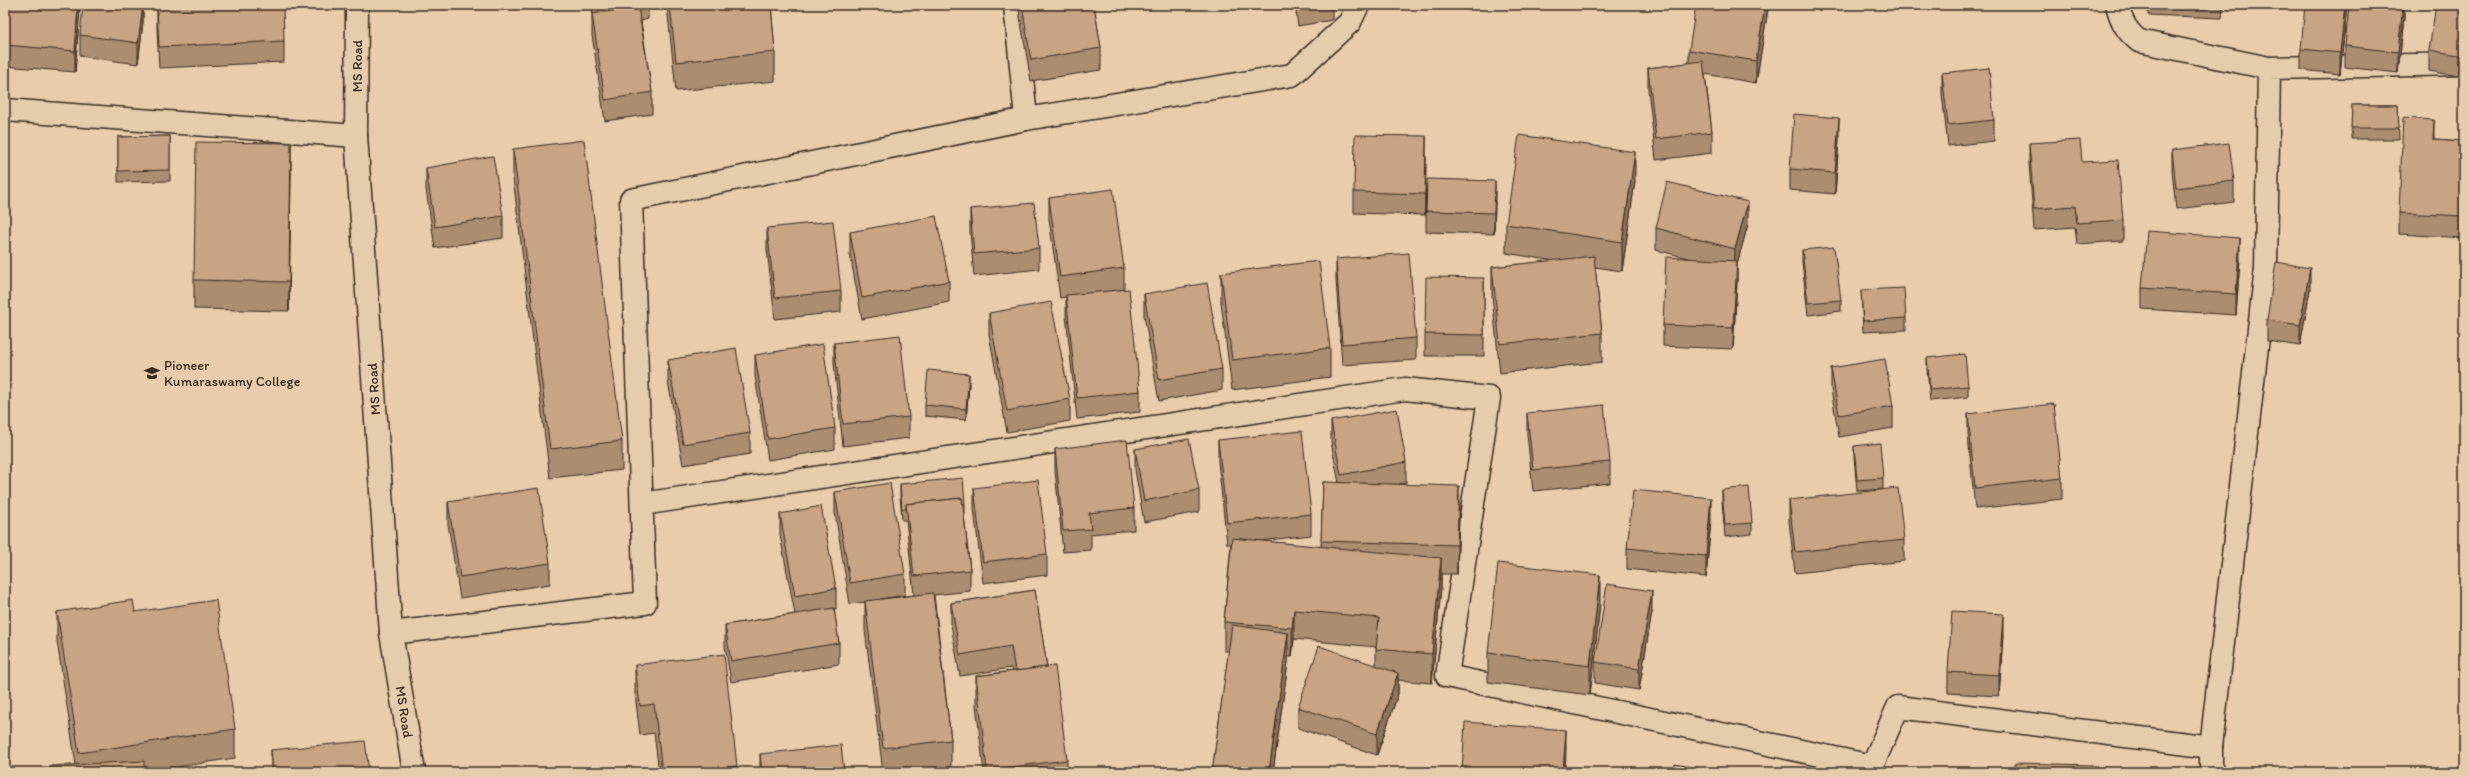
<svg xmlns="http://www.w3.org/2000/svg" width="2469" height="777" font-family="Itim,sans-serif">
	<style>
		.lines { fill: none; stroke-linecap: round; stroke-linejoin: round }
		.minor-casing { stroke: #3b2a1e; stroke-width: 25 }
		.trunk-casing { stroke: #3b2a1e; stroke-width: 25 }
		.minor { stroke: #e5ccad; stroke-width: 22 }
		.trunk { stroke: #e5ccad; stroke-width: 22 }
		.wall { fill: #ab8d71; stroke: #3b2a1e }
		.shaded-wall { fill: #8b735c; stroke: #3b2a1e }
		.building { fill: #c7a483; stroke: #3b2a1e }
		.labels { text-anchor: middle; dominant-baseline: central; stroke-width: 3.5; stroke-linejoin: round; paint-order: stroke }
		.street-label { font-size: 14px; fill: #3b2a1e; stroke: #e5ccad }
		.poi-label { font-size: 14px; fill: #3b2a1e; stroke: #e5ccad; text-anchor: start }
	</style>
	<rect width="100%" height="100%" fill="#e8ccab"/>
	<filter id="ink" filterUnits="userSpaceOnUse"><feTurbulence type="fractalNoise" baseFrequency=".025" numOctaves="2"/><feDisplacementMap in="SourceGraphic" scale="8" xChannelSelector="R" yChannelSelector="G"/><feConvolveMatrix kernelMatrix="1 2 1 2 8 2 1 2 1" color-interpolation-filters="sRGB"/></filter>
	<g filter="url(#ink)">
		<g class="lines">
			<defs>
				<g id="minor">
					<polyline points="1015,5 1026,119"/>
					<path d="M2117,5c4,15 9,26 22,36l130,27"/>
					<polyline points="5,110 356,136"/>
					<polyline points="642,504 1405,389 1489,398 1447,676 1872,766 1898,707 2211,747 2266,268 2269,68 2464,64"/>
					<polyline points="391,633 645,603 631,200 1026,119 1292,75 1350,22 1358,5"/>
					<polyline points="2211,772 2211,747"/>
				</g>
				<polyline id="trunk" points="357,5 356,136 391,633 414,772"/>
			</defs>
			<use href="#minor" class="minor-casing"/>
			<use href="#trunk" class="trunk-casing"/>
			<use href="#minor" class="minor"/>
			<use href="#trunk" class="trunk"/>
		</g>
		<g class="wall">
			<polygon points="5,5 80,5 75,72 5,66"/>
			<polygon points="143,5 143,22 138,64 80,56 80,35"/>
			<polygon points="591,5 648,5 648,19 641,21 652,92 652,114 605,121 592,35 592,14 593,14"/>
			<polygon points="667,5 771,5 775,52 775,81 676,91"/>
			<polygon points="1018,5 1094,5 1101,48 1101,70 1031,81"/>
			<polygon points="1295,5 1332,5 1332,20 1298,26"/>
			<polygon points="1768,5 1768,9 1756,83 1705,74 1712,132 1712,153 1656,160 1648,89 1648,68 1689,63 1689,50"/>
			<polygon points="2148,5 2223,5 2222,18 2148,15"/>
			<polygon points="2347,5 2340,74 2301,70 2301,49"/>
			<polygon points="2404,5 2404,18 2398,73 2345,67 2345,46"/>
			<polygon points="2464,5 2464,77 2429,71 2429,50"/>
			<polygon points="157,8 284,41 284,62 159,68 157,29"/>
			<polygon points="1942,73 1994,120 1994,141 1948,146 1942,94"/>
			<polygon points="2352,105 2398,105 2399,139 2351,139"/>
			<polygon points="170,136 170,181 118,182 118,137"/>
			<polygon points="1839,139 1835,194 1790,190 1790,169"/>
			<polygon points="2434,139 2464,141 2464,238 2399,234 2399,213"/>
			<polygon points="2029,143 2082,162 2123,220 2123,241 2077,244 2075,227 2034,230 2029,164"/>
			<polygon points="513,149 622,441 622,470 550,478 513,178"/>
			<polygon points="2172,150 2234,181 2234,202 2176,209 2172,171"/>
			<polygon points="1426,158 1425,215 1354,213 1354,192"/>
			<polygon points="426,168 503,216 503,238 435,248 426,189"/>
			<polygon points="291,172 289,311 194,309 194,280"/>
			<polygon points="1635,181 1622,271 1595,267 1602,333 1602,362 1500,373 1492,296 1492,267 1555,261 1506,253 1506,224"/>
			<polygon points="1049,198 1124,268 1124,289 1140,391 1140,412 1077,419 1066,316 1066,297 1060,298 1049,219"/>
			<polygon points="1495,202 1494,234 1426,232 1426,211"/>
			<polygon points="970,209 1039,248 1039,269 974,276 970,231"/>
			<polygon points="1748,224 1737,264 1737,282 1733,349 1663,346 1663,325 1688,258 1656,250 1656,228"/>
			<polygon points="767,228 841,291 841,312 775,319 767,249"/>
			<polygon points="850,232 949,281 949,302 862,319 850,254"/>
			<polygon points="1802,250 1841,300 1841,311 1808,315 1802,262"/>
			<polygon points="1336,259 1416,338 1416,360 1342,365 1336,280"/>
			<polygon points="2240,259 2236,315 2142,309 2142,288"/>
			<polygon points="1221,273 1330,348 1330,377 1232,390 1221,302"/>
			<polygon points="1484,278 1484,356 1425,356 1425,334"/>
			<polygon points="2310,289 2300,346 2267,341 2267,320"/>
			<polygon points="1861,290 1906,318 1906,330 1863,332"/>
			<polygon points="1144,294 1222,369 1222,390 1159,401 1144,315"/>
			<polygon points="989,313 1070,399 1070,421 1007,432 989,334"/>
			<polygon points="834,343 909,417 909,438 843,446 834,364"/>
			<polygon points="755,355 835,428 835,449 768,460 755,376"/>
			<polygon points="1927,358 1968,386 1968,397 1930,401 1927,369"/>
			<polygon points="668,360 750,433 750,454 683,465 668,381"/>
			<polygon points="1831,368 1893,406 1893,428 1839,437 1831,389"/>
			<polygon points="969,385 966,420 925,416 925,405"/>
			<polygon points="1527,413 1610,462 1610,483 1533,491 1527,434"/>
			<polygon points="1968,414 2062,478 2062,499 1975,509 1968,435"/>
			<polygon points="1331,421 1406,462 1406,483 1399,484 1459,515 1457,574 1441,574 1441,587 1432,683 1398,680 1398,694 1377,755 1298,728 1298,707 1376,666 1376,647 1294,639 1292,657 1288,657 1288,662 1273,772 1212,772 1229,651 1224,651 1224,622 1231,544 1227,544 1218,461 1218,440 1311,514 1311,535 1260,541 1321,547 1323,482 1339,483 1331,442"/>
			<polygon points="1854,446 1883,478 1883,489 1857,491 1854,457"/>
			<polygon points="1055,449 1134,508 1134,530 1091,534 1091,550 1063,552 1055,470"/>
			<polygon points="1135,449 1199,490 1199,512 1144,522 1135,470"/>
			<polygon points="900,484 965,504 965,515 964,515 970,570 970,591 934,595 951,740 951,769 924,772 883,772 865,630 865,602 850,604 835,513 835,492 905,574 905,595 881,599 914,595 906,520 902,520 900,495"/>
			<polygon points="974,488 1047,554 1047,575 983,583 974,509"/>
			<polygon points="1722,490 1752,523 1752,534 1725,537 1722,501"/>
			<polygon points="1789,500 1904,540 1904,561 1795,573 1789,521"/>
			<polygon points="448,502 550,563 550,584 460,598 448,524"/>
			<polygon points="780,514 836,588 836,609 834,609 839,643 839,664 731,682 725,646 725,625 795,614 780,535"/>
			<polygon points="1711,519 1706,577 1627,569 1627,548"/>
			<polygon points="1035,590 1047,667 1067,760 1067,772 984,772 976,705 976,676 1012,671 1011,668 960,676 951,624 951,603"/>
			<polygon points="1600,604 1590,695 1488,682 1488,653"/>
			<polygon points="57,612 135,612 235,729 235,758 145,772 51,772 76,765 57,641"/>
			<polygon points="1652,612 1639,690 1595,683 1595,662"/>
			<polygon points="2003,635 1999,696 1948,693 1948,672"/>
			<polygon points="635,665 737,766 737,772 659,772 654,733 640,735 635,694"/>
			<polygon points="271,750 369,772 271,772"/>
			<polygon points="760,754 844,772 760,772"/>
		</g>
		<g class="shaded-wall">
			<polygon points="78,5 80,5 80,8 75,72 75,51"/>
			<polygon points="143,5 143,22 138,64 138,43"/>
			<polygon points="1765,5 1768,5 1768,9 1756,83 1756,61"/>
			<polygon points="2345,5 2347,5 2340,74 2340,53"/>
			<polygon points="2403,5 2404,5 2404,18 2398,73 2398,52"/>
			<polygon points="1839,118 1839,139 1835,194 1835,173"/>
			<polygon points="2434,120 2434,141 2433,139"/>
			<polygon points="1426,136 1426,158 1425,215 1425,194"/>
			<polygon points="291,143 291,172 289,311 289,282"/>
			<polygon points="1635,152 1635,181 1622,271 1622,242"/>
			<polygon points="1495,181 1495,202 1494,234 1494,213"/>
			<polygon points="1748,202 1748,224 1737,264 1737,282 1733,349 1735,249"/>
			<polygon points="2240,238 2240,259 2236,315 2236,294"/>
			<polygon points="2310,268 2310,289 2300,346 2300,325"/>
			<polygon points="969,374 969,385 966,420 966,409"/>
			<polygon points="1459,486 1459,515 1457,574 1457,545"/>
			<polygon points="1711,498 1711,519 1706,577 1706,556"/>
			<polygon points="1441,558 1441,587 1432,683 1432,654"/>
			<polygon points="1600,575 1600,604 1590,695 1590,666"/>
			<polygon points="1652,591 1652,612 1639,690 1639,669"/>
			<polygon points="1294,610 1294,639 1292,657 1292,628"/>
			<polygon points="2003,614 2003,635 1999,696 1999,675"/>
			<polygon points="1288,633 1288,662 1273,772 1269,772"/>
			<polygon points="1398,673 1398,694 1377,755 1377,734"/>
			<polygon points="1566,730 1566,751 1565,772 1563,772"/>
		</g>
		<g class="building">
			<polygon points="5,5 78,5 75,51 5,45"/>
			<polygon points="83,5 143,5 138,43 80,35"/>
			<polygon points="210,5 283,5 284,41 159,47 157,8"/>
			<polygon points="595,5 610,5 595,8"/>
			<polygon points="670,5 771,5 775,52 676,62"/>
			<polygon points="1022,5 1094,5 1101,48 1031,60"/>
			<polygon points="1696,5 1765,5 1756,61 1689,50"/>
			<polygon points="2305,5 2345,5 2340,53 2301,49"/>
			<polygon points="2349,5 2403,5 2398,52 2345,46"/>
			<polygon points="2436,5 2464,5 2464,56 2429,50"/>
			<polygon points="638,7 652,92 605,100 592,14"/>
			<polygon points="1703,61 1712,132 1656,139 1648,68"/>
			<polygon points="1989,68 1994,120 1948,125 1942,73"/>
			<polygon points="2352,105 2398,105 2399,128 2351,128"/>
			<polygon points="1794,114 1839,118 1835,173 1790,169"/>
			<polygon points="2403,118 2434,120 2433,139 2464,141 2464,216 2399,213"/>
			<polygon points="1355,135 1426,136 1425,194 1354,192"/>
			<polygon points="1519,135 1635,152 1622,242 1506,224"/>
			<polygon points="170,136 170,170 118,171 118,137"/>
			<polygon points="584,140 622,441 550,449 513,149"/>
			<polygon points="2080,140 2082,162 2118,160 2123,220 2077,223 2075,206 2034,209 2029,143"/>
			<polygon points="196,142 291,143 289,282 194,280"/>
			<polygon points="2229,143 2234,181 2176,188 2172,150"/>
			<polygon points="493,156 503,216 435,227 426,168"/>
			<polygon points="1427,179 1495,181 1494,213 1426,211"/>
			<polygon points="1667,182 1748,202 1735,249 1656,228"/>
			<polygon points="1113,189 1124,268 1060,277 1049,198"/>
			<polygon points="1034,203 1039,248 974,254 970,209"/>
			<polygon points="936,216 949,281 862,298 850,232"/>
			<polygon points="833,221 841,291 775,298 767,228"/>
			<polygon points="2147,231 2240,238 2236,294 2142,288"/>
			<polygon points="1834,247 1841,300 1808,303 1802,250"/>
			<polygon points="1409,253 1416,338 1342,344 1336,259"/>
			<polygon points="1594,256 1602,333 1500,344 1492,267"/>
			<polygon points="1666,257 1737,261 1733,328 1663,325"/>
			<polygon points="1319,261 1330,348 1232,360 1221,273"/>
			<polygon points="2276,262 2310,268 2300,325 2267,320"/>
			<polygon points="1426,277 1484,278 1484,335 1425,334"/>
			<polygon points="1207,283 1222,369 1159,380 1144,294"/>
			<polygon points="1904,288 1906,318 1863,321 1861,290"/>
			<polygon points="1129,289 1140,391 1077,398 1066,295"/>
			<polygon points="1051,302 1070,399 1007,411 989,313"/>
			<polygon points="900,335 909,417 843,424 834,343"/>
			<polygon points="823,344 835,428 768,439 755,355"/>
			<polygon points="736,348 750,433 683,444 668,360"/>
			<polygon points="1965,354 1968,386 1930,390 1927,358"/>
			<polygon points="1885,359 1893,406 1839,415 1831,368"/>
			<polygon points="928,370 969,374 966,409 925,405"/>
			<polygon points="2054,404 2062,478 1975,488 1968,414"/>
			<polygon points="1604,405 1610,462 1533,470 1527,413"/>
			<polygon points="1397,409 1406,462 1341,475 1331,421"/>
			<polygon points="1302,431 1311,514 1227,523 1218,440"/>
			<polygon points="1189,439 1199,490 1144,501 1135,449"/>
			<polygon points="1127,440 1134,508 1089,513 1091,529 1063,531 1055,449"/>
			<polygon points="1880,443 1883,478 1857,480 1854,446"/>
			<polygon points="963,478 965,504 963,504 962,498 906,504 906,509 902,509 900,484"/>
			<polygon points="1038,480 1047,554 983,562 974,488"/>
			<polygon points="1323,482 1459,486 1457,545 1321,541"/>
			<polygon points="890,483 905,574 850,583 835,492"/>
			<polygon points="1749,487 1752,523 1725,525 1722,490"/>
			<polygon points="539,488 550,563 460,577 448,502"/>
			<polygon points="1898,488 1904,540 1795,552 1789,500"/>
			<polygon points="1633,490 1711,498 1706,556 1627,548"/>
			<polygon points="962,498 970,570 914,576 906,504"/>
			<polygon points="821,506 836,588 795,596 780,514"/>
			<polygon points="1232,538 1441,558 1432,654 1376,649 1379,618 1294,610 1292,628 1224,622"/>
			<polygon points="1498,563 1600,575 1590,666 1488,653"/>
			<polygon points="1607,584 1652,591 1639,669 1595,662"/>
			<polygon points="1035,590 1047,667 1015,671 1011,646 960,655 951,603"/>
			<polygon points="933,593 951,740 883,748 865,601"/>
			<polygon points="133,600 135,612 216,600 235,729 79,753 57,612"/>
			<polygon points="834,608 839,643 731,661 725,625"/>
			<polygon points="1952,611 2003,614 1999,675 1948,672"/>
			<polygon points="1232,625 1288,633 1269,772 1212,772"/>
			<polygon points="1319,646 1398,673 1377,734 1298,707"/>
			<polygon points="724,654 737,766 681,772 662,772 654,704 640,706 635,665"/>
			<polygon points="1055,666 1067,760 987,770 976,676"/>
			<polygon points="1465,722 1566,730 1563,772 1462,772"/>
			<polygon points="365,741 369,772 273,772 271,750"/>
			<polygon points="841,745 844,772 762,772 760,754"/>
			<polygon points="144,761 144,772 51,772 51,766"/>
			<polygon points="2015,763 2092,765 2092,772 2015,772"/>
			<polygon points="1675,764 1718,772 1673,772"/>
			<polygon points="2182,768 2182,772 2105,772 2105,770"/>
		</g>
	</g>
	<defs>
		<symbol id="university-bare" viewBox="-9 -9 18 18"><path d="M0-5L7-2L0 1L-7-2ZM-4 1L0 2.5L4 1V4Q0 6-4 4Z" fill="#3b2a1e" stroke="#e5ccad" stroke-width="2.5" paint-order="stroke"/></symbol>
	</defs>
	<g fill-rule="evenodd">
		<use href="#university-bare" x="141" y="362" width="22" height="22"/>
	</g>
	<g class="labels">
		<g class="street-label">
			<text transform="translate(357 66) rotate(-90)">MS Road</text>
			<text transform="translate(374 389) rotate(-94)">MS Road</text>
			<text transform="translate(404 712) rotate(81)">MS Road</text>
		</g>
		<g class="poi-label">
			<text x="164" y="365">Pioneer<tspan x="164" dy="16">Kumaraswamy College</tspan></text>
		</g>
	</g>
	<rect width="2469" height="777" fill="none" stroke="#e5ccad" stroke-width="20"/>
	<rect x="10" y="10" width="2449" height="757" fill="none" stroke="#3b2a1e" stroke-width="1.5" filter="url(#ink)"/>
</svg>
